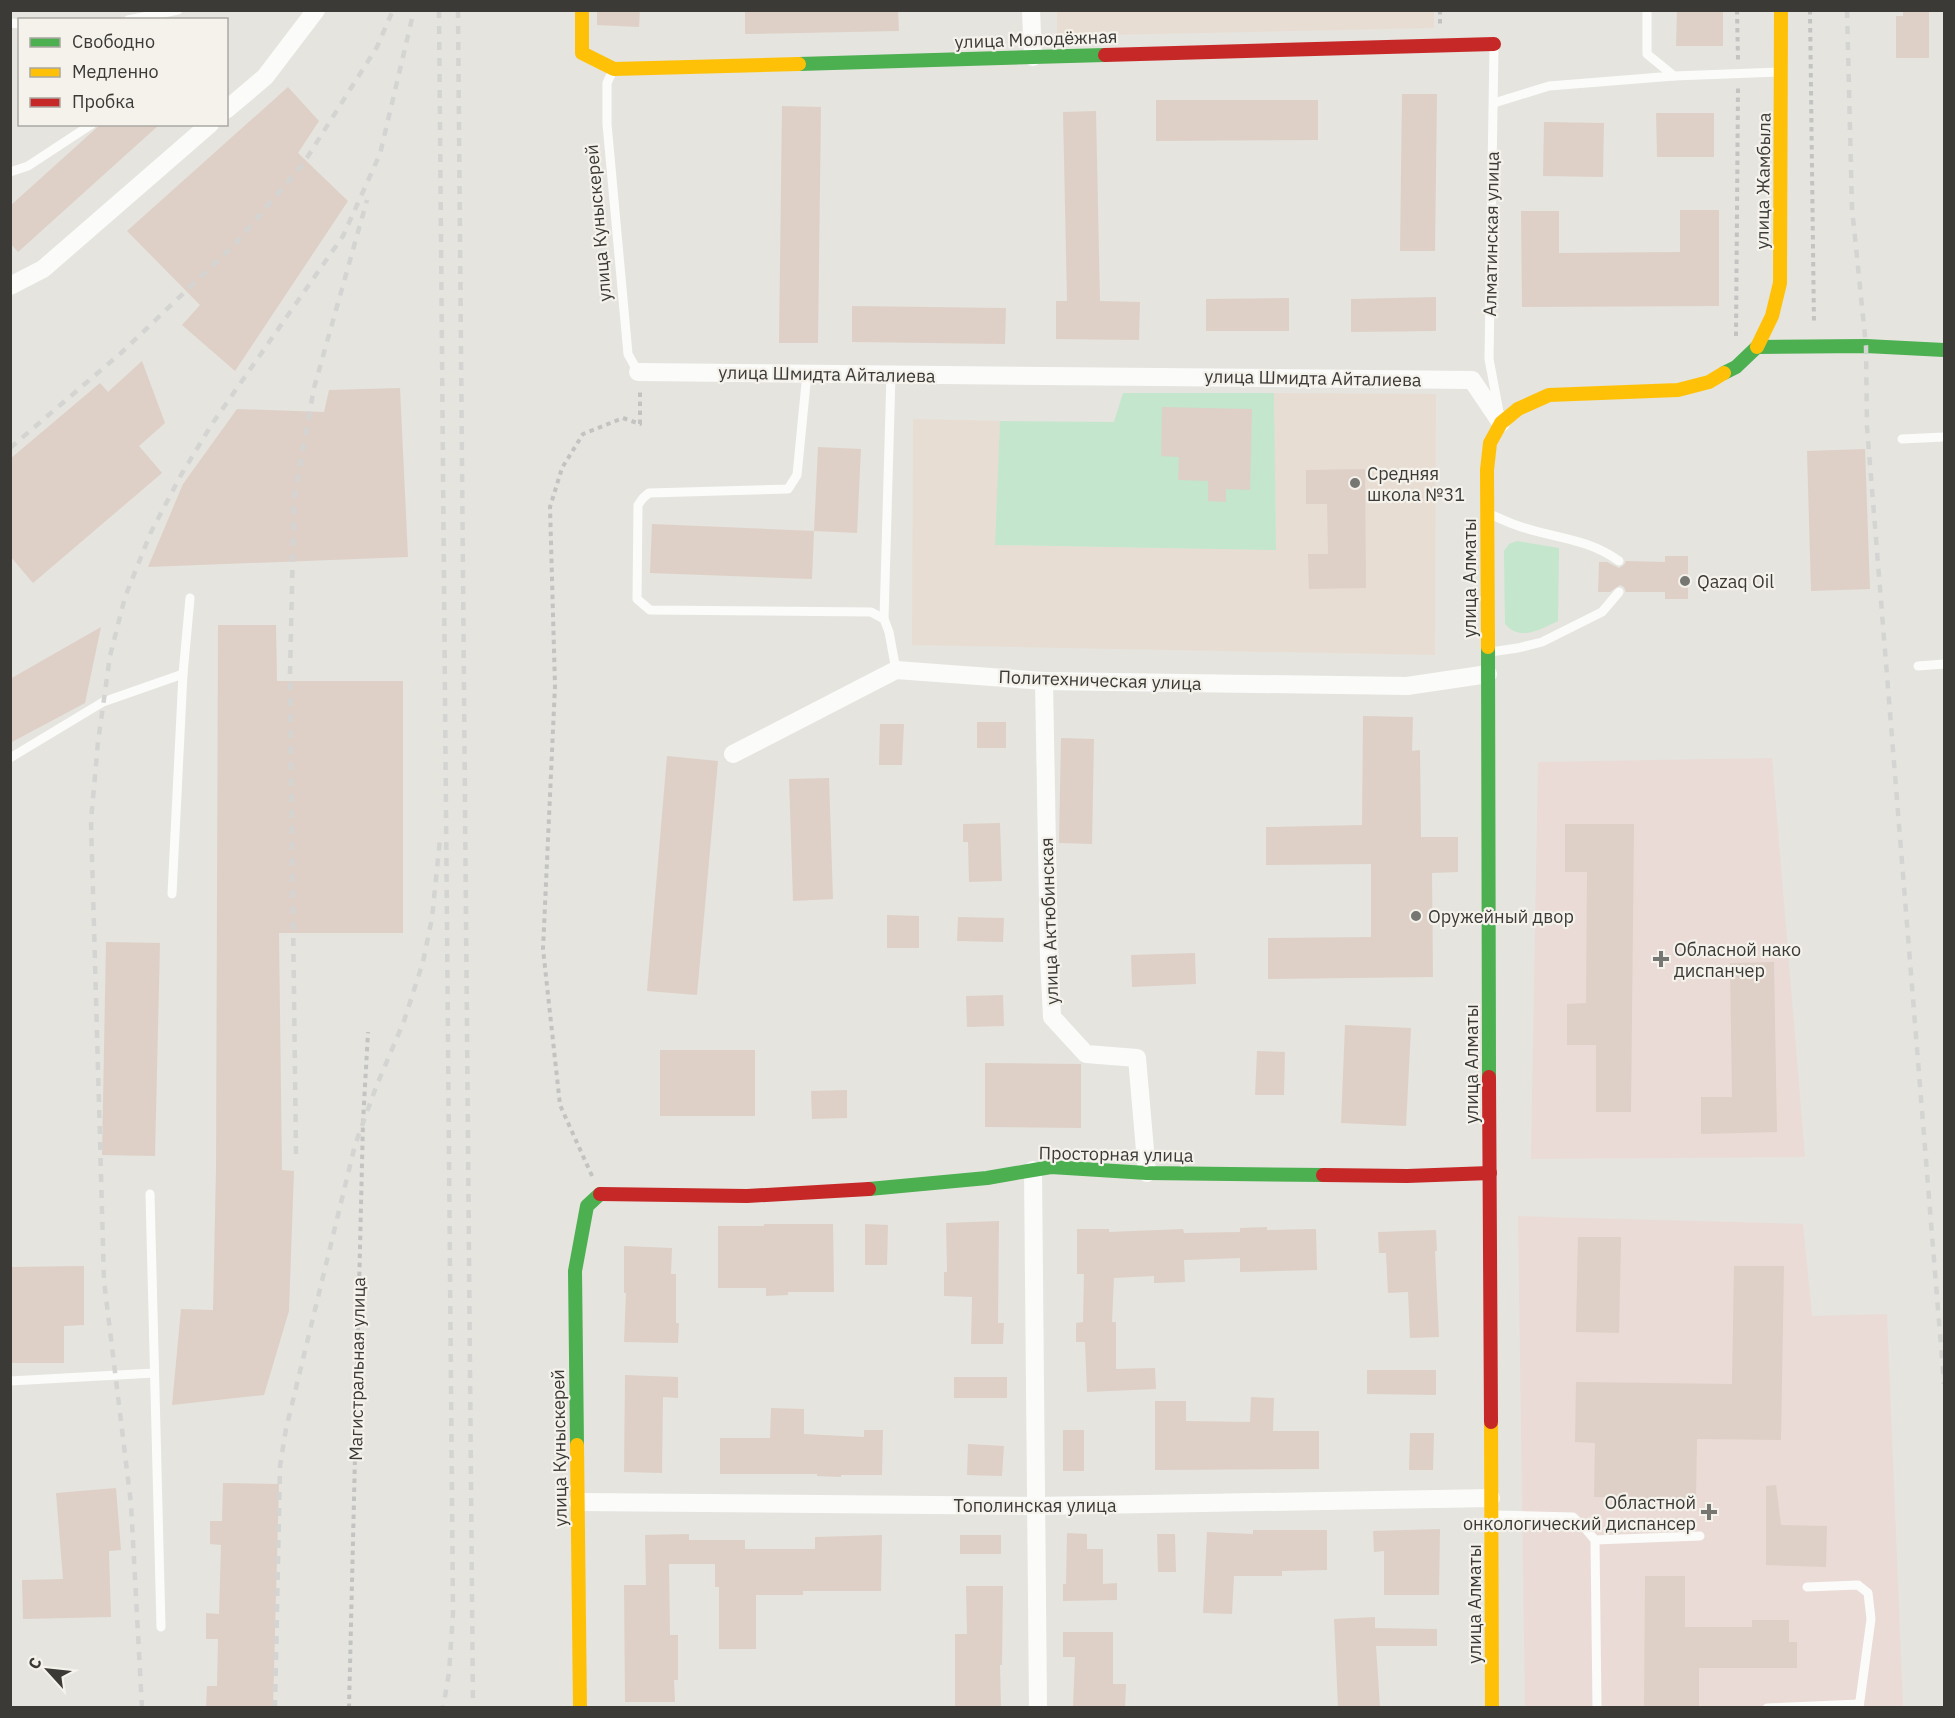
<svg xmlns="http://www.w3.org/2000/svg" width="1955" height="1718" font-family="'IBM Plex Sans',sans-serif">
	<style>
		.education { fill: #e8ddd2 }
		.medical { fill: #eadbd6 }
		.green { fill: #c3e6cc }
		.building { fill: #ded0c7 }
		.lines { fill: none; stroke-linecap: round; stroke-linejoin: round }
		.path { stroke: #c3c3c2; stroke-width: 4; stroke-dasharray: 4.5 4.5; stroke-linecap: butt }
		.lane { stroke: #fbfbfa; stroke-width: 9 }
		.street { stroke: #fbfbfa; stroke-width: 18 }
		.fast { stroke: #4caf50; stroke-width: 14 }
		.slow { stroke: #ffc107; stroke-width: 14 }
		.jam { stroke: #c62828; stroke-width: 14 }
		.rail { stroke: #d4d4d2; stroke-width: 4.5; stroke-dasharray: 8 8; stroke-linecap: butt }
		.poi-dot { fill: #767672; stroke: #f4f2eb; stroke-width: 2 }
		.labels { text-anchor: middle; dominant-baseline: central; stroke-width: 4.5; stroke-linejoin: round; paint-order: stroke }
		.street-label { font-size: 18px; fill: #3b3a37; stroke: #f4f2eb }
		.poi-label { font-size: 18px; fill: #3b3a37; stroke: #f4f2eb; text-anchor: start }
	</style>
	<rect width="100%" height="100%" fill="#e5e4df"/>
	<g class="education">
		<polygon points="1434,11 1434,28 1057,36 1057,11"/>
		<polygon points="1274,393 1436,394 1435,655 912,645 913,419 1000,421 995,545 1276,550"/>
	</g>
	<g class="medical">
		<polygon points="1772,758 1805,1157 1531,1159 1538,762"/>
		<polygon points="1518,1216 1803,1224 1812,1316 1887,1314 1903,1707 1525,1707"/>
	</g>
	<g class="green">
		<polygon points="1123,393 1274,393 1276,550 995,545 1000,421 1114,422"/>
		<path d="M1517,541l42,7 -1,73c-18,8 -37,21 -53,3l-1,-73 5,-7z"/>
	</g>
	<g class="building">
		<polygon points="597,10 640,10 639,27 597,25"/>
		<polygon points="745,10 898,10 899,31 745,34"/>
		<polygon points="1677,10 1723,10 1723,46 1676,46"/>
		<polygon points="1903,10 1929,10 1929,58 1896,58 1896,16 1903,16"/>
		<polygon points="288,87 319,121 298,153 348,201 235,371 182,325 200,305 127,231"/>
		<polygon points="1402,94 1437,94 1435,251 1400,251"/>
		<polygon points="1156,100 1318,100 1318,140 1156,141"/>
		<polygon points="782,106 821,107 818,343 779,343"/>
		<polygon points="1096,111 1100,301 1140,302 1139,340 1056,339 1056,301 1067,301 1063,112"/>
		<polygon points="1656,113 1714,113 1714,157 1657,157"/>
		<polygon points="1544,122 1604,123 1603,177 1543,176"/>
		<polygon points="101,124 160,124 18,252 10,243 10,206"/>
		<polygon points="1680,210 1719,210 1719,306 1522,307 1521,211 1559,211 1559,253 1680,252"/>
		<polygon points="1436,297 1436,331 1351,332 1351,299"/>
		<polygon points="1289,298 1289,331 1206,331 1206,299"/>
		<polygon points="852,306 1006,308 1005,344 852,342"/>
		<polygon points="142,361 165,423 139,446 162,473 33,583 10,556 10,459 100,383 108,392"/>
		<polygon points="400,388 408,557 148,567 183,484 237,409 324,412 329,390"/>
		<polygon points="1162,407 1252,409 1250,490 1226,489 1226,502 1208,501 1208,481 1178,480 1179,457 1161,456"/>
		<polygon points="818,447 861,449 857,533 814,531"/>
		<polygon points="1865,449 1870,589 1811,591 1807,451"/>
		<polygon points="1365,469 1366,588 1309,589 1308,554 1328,554 1327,504 1306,504 1306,470"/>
		<polygon points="652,524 814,531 812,579 650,573"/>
		<polygon points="1665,556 1688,556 1688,599 1665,599 1665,592 1626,592 1624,587 1620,585 1610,592 1598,592 1599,562 1607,562 1619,568 1624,565 1626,561 1665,562"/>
		<polygon points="218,625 276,625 277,681 403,681 403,933 279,933 282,1170 294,1171 289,1311 264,1395 172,1405 181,1309 213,1310 216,1169"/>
		<polygon points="101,627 85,703 10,743 10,679"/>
		<polygon points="1363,716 1413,717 1412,751 1420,750 1421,837 1458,837 1458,872 1432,873 1433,977 1268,979 1268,938 1371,937 1371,864 1266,865 1266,827 1362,825"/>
		<rect x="977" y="722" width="29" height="26"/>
		<polygon points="880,724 904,724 902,765 879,765"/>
		<polygon points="1061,738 1094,739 1092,844 1059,843"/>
		<polygon points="667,756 718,761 697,995 647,991"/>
		<polygon points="829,778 833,899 793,901 789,779"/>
		<polygon points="1000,823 1002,881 969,882 968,842 963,842 963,824"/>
		<polygon points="1565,824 1634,824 1631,1112 1596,1112 1596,1045 1567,1045 1567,1004 1586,1003 1587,872 1565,872"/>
		<polygon points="887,915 919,916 919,948 887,948"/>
		<polygon points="958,917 1004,918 1003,942 957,941"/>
		<polygon points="106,942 160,943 155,1156 102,1155"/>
		<polygon points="1195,953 1196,984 1132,987 1131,955"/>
		<polygon points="1774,962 1777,1132 1701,1134 1701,1097 1732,1097 1730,963"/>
		<polygon points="1003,995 1004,1026 967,1027 966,996"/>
		<polygon points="1345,1025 1411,1028 1406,1126 1341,1123"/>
		<rect x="660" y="1050" width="95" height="66"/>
		<polygon points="1257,1051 1285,1052 1284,1095 1255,1095"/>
		<polygon points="985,1063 1081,1064 1081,1128 985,1127"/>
		<polygon points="847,1090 847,1118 812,1119 811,1091"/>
		<polygon points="999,1221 998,1323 1004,1323 1003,1344 971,1344 972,1297 944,1296 944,1272 947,1272 946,1223"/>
		<polygon points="764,1224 833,1224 834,1292 788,1292 788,1295 766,1296 766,1288 718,1288 718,1226 764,1226"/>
		<polygon points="865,1224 888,1225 887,1265 865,1265"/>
		<polygon points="1267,1227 1267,1230 1316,1229 1317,1270 1240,1272 1240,1258 1184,1260 1185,1282 1154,1283 1154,1276 1114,1278 1112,1322 1116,1322 1116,1369 1155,1368 1156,1389 1087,1392 1085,1342 1076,1342 1076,1323 1083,1322 1084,1274 1077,1274 1077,1229 1109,1229 1109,1232 1183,1229 1184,1233 1240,1232 1240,1228"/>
		<polygon points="1436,1230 1437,1251 1435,1251 1439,1337 1410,1338 1408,1292 1388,1293 1386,1253 1379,1253 1378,1232"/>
		<polygon points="1578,1237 1621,1237 1619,1333 1576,1332"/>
		<polygon points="624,1246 672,1248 671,1274 676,1274 676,1323 679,1323 678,1343 624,1342 626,1293 624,1293"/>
		<polygon points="84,1266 84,1325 64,1326 64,1363 10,1363 10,1267"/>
		<polygon points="1734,1266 1784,1266 1781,1440 1697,1439 1696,1499 1594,1497 1595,1443 1575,1442 1576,1382 1732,1384"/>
		<polygon points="1367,1370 1436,1370 1436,1395 1367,1394"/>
		<polygon points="625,1375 678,1377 678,1398 663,1397 662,1473 624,1472"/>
		<rect x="954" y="1377" width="53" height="21"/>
		<polygon points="1251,1397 1274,1398 1273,1431 1319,1431 1319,1469 1155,1470 1155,1401 1186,1401 1186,1421 1250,1422"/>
		<polygon points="771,1408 804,1409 804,1434 864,1437 864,1430 883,1430 882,1475 841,1475 841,1477 817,1476 817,1474 720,1474 720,1438 770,1438"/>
		<rect x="1063" y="1430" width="21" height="41"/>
		<polygon points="1410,1433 1434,1433 1433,1470 1409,1470"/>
		<polygon points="968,1444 1004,1446 1002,1476 967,1475"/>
		<polygon points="223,1483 279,1484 273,1707 206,1707 207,1686 217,1686 218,1639 206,1639 206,1613 219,1614 221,1545 210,1544 210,1521 222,1521"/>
		<polygon points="1776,1485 1781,1525 1827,1526 1826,1567 1766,1565 1766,1486"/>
		<polygon points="116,1488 121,1550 109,1551 111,1617 23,1619 22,1580 63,1579 56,1493"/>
		<polygon points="1440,1529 1439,1595 1384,1595 1384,1551 1374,1552 1373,1531"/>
		<polygon points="1253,1530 1327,1530 1327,1570 1282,1571 1282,1576 1234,1576 1232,1614 1203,1613 1207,1532 1253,1534"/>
		<polygon points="1067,1533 1087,1534 1087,1549 1103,1549 1103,1584 1117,1583 1117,1600 1063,1601 1063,1584 1066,1584"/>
		<polygon points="689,1534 689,1540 745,1540 745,1549 815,1549 815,1537 882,1535 881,1591 803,1591 803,1595 756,1595 756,1649 719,1649 719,1587 715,1587 715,1564 669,1564 670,1635 678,1635 678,1680 674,1680 675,1702 625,1702 624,1585 646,1585 645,1535"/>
		<polygon points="1157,1534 1175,1534 1176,1572 1158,1572"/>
		<rect x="960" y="1535" width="41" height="19"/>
		<polygon points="1645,1576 1685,1576 1685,1627 1752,1627 1752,1620 1789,1620 1789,1642 1797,1642 1797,1668 1699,1668 1699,1707 1644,1707"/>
		<polygon points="966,1586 1003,1586 1002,1665 1000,1665 1001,1706 955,1707 955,1634 967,1634"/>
		<polygon points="1375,1617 1375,1628 1437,1629 1437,1646 1376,1646 1380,1707 1338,1707 1334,1619"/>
		<polygon points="1063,1632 1113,1632 1113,1684 1126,1684 1125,1707 1073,1707 1075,1657 1063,1657"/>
	</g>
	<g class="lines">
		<g class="path">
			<polyline points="1440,10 1440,24"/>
			<polyline points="1737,10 1738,60"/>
			<polyline points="1810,10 1814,325"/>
			<polyline points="1736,336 1738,86"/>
			<polyline points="592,1176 560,1105 543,949 555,686 550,507 562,468 583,434 623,418 640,424 640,391"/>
			<polyline points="349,1708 363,1122 368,1032"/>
		</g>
		<g class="lane">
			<polyline points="1647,10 1647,54 1674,76 1779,72"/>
			<polyline points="128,20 178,10"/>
			<polyline points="10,23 20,24"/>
			<polyline points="1494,46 1489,359 1499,412"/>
			<polyline points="613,70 607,83 607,124 628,354 638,372"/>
			<polyline points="1494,103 1549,86 1674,76"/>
			<polyline points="10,172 28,166 92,124"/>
			<polyline points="807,373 797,475 788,489 649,493 643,498 638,505 637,599 650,610 871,612 884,619 889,632 896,670"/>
			<polyline points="1902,439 1944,437"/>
			<path d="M1490,514c9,4 17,8 26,11 38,14 69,12 103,36"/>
			<polyline points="884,619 891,374"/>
			<polyline points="1490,652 1518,648 1542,642 1602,612 1619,592"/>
			<polyline points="1918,666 1944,664"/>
			<polyline points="10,758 103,702 183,674"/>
			<polyline points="172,894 183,674 190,598"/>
			<polyline points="150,1194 161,1627"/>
			<polyline points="10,1381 154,1373"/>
			<polyline points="1494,1515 1573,1517 1584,1527 1595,1540 1597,1708"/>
			<polyline points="1595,1540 1700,1536"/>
			<polyline points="1807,1587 1858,1585 1868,1593 1871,1619 1859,1708"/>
			<polyline points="1767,1708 1859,1704"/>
		</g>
		<g class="street">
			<polyline points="1031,10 1033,57"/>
			<polyline points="226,110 265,77 316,10"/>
			<polyline points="10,286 43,269 210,124"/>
			<polyline points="638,372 1472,380 1501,423"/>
			<polyline points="1044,681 1049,958 1052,1017 1086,1054 1137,1058 1147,1173"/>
			<polyline points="733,754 896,670 1044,681 1407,686 1488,674"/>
			<polyline points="1033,1170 1038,1708"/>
			<polyline points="578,1502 1036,1506 1491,1498"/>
		</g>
		<g class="fast">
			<polyline points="799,64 1105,55"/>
			<polyline points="1724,373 1736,367 1757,347 1866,346 1944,350"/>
			<polyline points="1488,647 1489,1077"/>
			<polyline points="869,1189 987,1178 1051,1167 1147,1173 1323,1175"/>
			<polyline points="577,1445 575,1271 587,1206 600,1194"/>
		</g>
		<g class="slow">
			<polyline points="582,10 582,53 614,69 799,64"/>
			<polyline points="1757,347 1772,316 1780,283 1781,10"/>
			<polyline points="1488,647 1487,470 1490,443 1501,423 1518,409 1549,395 1678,390 1709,382 1724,373"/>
			<polyline points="1491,1422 1492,1708"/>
			<polyline points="577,1445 580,1708"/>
		</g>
		<g class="jam">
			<polyline points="1105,55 1494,44"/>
			<polyline points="1489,1077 1491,1422"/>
			<polyline points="1323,1175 1407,1176 1490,1173"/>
			<polyline points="600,1194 747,1196 869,1189"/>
		</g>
		<g class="rail">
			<polyline points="439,10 453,1613 449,1673 443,1708"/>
			<polyline points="458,10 473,1708"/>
			<polyline points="1847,10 1852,208 1866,346 1867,427 1944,1384"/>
			<polyline points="10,448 121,353 236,243 303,164 377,47 393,10"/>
			<polyline points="296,1154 290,676 294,498 314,388 367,200"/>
			<polyline points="142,1708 131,1504 104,1281 91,821 98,742 110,656 125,597 151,532 181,475 212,424 343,236 380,154 414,10"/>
			<polyline points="275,1708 280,1466 286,1429 355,1145 376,1087 404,1021 423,962 432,918 440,839"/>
		</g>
	</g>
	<g class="poi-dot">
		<circle cx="1355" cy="483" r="6"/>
		<circle cx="1685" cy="581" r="6"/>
		<circle cx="1416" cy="916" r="6"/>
		<path d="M1658 950h6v6h6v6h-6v6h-6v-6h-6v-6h6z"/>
		<path d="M1706 1503h6v6h6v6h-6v6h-6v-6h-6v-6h6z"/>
	</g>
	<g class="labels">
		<g class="street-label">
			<text transform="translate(1036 39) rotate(-2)">улица Молодёжная</text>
			<text transform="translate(1763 181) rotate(-89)">улица Жамбыла</text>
			<text transform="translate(598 223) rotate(-95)">улица Куныскерей</text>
			<text transform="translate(1491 234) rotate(-89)">Алматинская улица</text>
			<text transform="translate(827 374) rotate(1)">улица Шмидта Айталиева</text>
			<text transform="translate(1313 378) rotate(1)">улица Шмидта Айталиева</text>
			<text transform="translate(1469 578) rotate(-90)">улица Алматы</text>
			<text transform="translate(1100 680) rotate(2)">Политехническая улица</text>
			<text transform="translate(1049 921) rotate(-92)">улица Актюбинская</text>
			<text transform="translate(1471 1064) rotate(-90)">улица Алматы</text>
			<text transform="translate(1116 1154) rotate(1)">Просторная улица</text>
			<text transform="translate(357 1369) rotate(-89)">Магистральная улица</text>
			<text transform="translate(559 1448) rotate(-91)">улица Куныскерей</text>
			<text x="1035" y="1505">Тополинская улица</text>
			<text transform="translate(1474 1604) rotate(-90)">улица Алматы</text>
		</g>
		<g class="poi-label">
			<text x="1367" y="473">Средняя<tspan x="1367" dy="21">школа №31</tspan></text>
			<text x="1697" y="581">Qazaq Oil</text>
			<text x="1428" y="916">Оружейный двор</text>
			<text x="1674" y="949">Обласной нако<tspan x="1674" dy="21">диспанчер</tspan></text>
			<text x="1696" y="1502" text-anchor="end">Областной<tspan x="1696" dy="21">онкологический диспансер</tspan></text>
		</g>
	</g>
	<rect width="1955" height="1718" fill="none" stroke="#3b3a37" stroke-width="24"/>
	<rect x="18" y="18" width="210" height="108" fill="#f4f2eb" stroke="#aaa8a3" stroke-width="1.5"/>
	<rect x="30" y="38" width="30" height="9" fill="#4caf50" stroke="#aaa8a3" stroke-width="1.5"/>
	<text x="72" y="48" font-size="18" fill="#3b3a37">Свободно</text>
	<rect x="30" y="68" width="30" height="9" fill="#ffc107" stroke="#aaa8a3" stroke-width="1.5"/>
	<text x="72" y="78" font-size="18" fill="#3b3a37">Медленно</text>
	<rect x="30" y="98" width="30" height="9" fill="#c62828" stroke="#aaa8a3" stroke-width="1.5"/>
	<text x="72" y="108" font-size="18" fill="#3b3a37">Пробка</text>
	<g transform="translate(48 1670) rotate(297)" stroke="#f4f2eb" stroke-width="4.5" paint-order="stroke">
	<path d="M0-4.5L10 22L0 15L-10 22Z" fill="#3b3a37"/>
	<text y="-9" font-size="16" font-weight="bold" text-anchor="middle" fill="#3b3a37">С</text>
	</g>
</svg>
